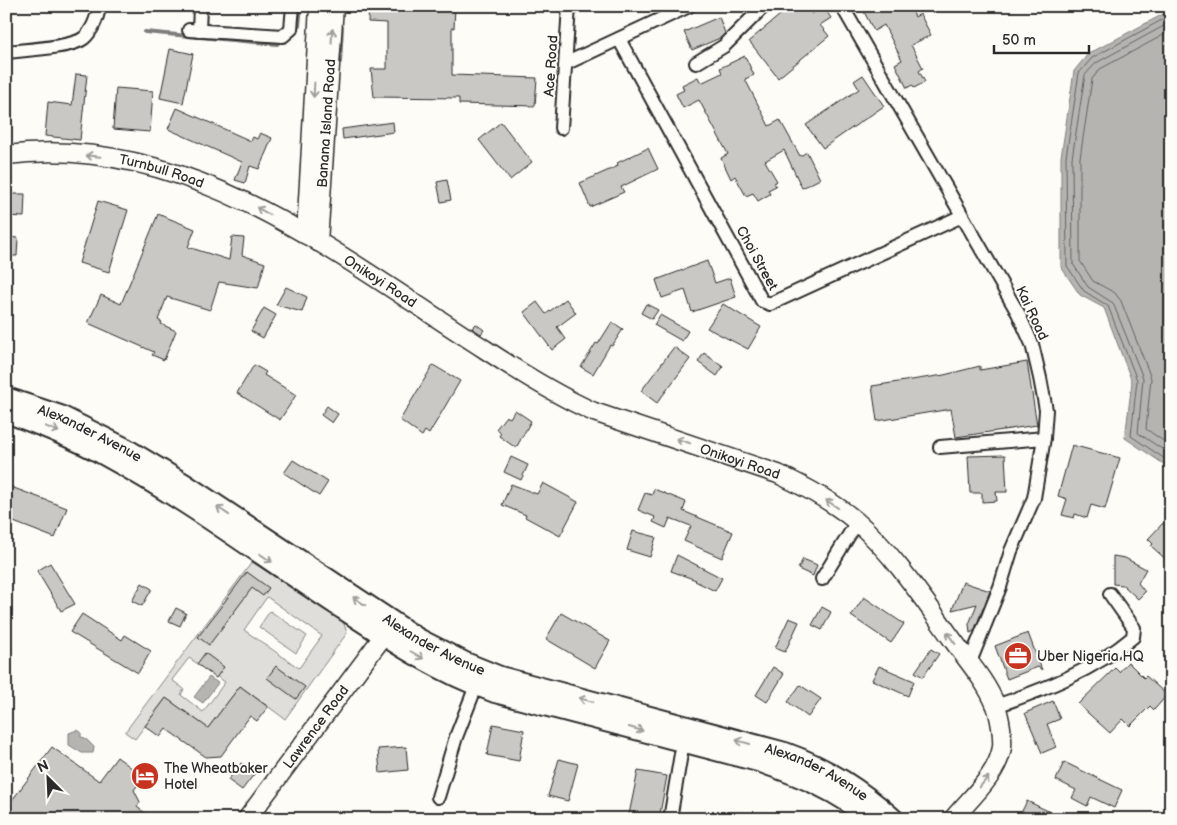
<svg xmlns="http://www.w3.org/2000/svg" width="1177" height="825" font-family="'Balsamiq Sans',sans-serif">
	<style>
		.green { fill: #dfdeda; stroke: #858482; fill-rule: evenodd }
		.water { fill: #b5b4b1; stroke: #7e7d7b }
		.lines { fill: none; stroke-linecap: round; stroke-linejoin: round }
		.shore { stroke: #626261; stroke-width: 1 }
		.stream { stroke: #7e7d7b; stroke-width: 4 }
		.building { fill: #c9c8c4; stroke: #2b2b2b }
		.street-casing { stroke: #2b2b2b; stroke-width: 16 }
		.secondary-casing { stroke: #2b2b2b; stroke-width: 21 }
		.primary-casing { stroke: #2b2b2b; stroke-width: 24 }
		.street { stroke: #fdfcf7; stroke-width: 12 }
		.secondary { stroke: #fdfcf7; stroke-width: 18 }
		.primary { stroke: #fdfcf7; stroke-width: 20 }
		.oneway { stroke: #9e9e9b }
		.labels { text-anchor: middle; dominant-baseline: central; stroke-width: 4; stroke-linejoin: round; paint-order: stroke }
		.street-label { font-size: 14px; fill: #2b2b2b; stroke: #fdfcf7 }
		.poi-label { font-size: 14px; fill: #2b2b2b; stroke: #fdfcf7; text-anchor: start }
	</style>
	<rect width="100%" height="100%" fill="#fdfcf7"/>
	<filter id="ink" filterUnits="userSpaceOnUse"><feTurbulence type="fractalNoise" baseFrequency=".02" numOctaves="2"/><feDisplacementMap in="SourceGraphic" scale="10" xChannelSelector="R" yChannelSelector="G"/><feConvolveMatrix kernelMatrix="1 2 1 2 8 2 1 2 1" color-interpolation-filters="sRGB"/></filter>
	<g filter="url(#ink)">
		<g class="green">
			<path d="M252,562l91,59 4,12 -62,86 -45,-33 -32,42 -42,-30 -31,41 -10,-7zM267,597l55,39 -23,32 -55,-38zM189,658l36,24 -22,30 -22,-17 3,-6 -12,-9z"/>
			<polygon points="270,611 307,636 296,653 259,627"/>
		</g>
		<g class="water">
			<polygon points="1171,10 1171,469 1125,438 1132,382 1104,308 1080,295 1061,267 1061,157 1074,71 1088,54"/>
			<polygon points="209,677 218,683 203,703 194,697"/>
			<polygon points="77,730 81,732 81,737 85,738 94,747 93,753 82,753 69,745 69,733"/>
		</g>
		<g class="lines">
			<g class="shore">
				<polyline points="1171,15 1092,58 1079,73 1066,157 1067,266 1084,291 1108,306 1137,380 1131,436 1171,463"/>
				<polyline points="1171,22 1096,63 1085,75 1072,158 1073,264 1088,287 1113,303 1143,378 1138,433 1171,455"/>
				<polyline points="1171,31 1100,69 1092,79 1080,158 1080,261 1093,281 1115,293 1121,301 1151,378 1146,429 1171,446"/>
			</g>
			<g class="stream">
				<polyline points="295,28 299,25 301,6"/>
				<polyline points="145,32 277,44 282,39"/>
				<polyline points="340,62 342,27"/>
			</g>
		</g>
		<g class="building">
			<polygon points="369,6 455,6 454,28 452,27 452,75 537,78 535,106 459,104 459,98 374,97 371,69 387,69 387,23 368,22"/>
			<polygon points="784,6 805,6 812,14 823,6 831,18 820,25 829,36 778,78 749,41 786,10"/>
			<polygon points="861,6 910,6 915,17 920,14 931,35 911,45 923,68 919,71 925,82 914,88 912,85 907,88 895,64 902,60 884,25 874,31"/>
			<polygon points="719,17 725,33 720,38 692,50 684,32"/>
			<polygon points="170,49 193,54 183,103 160,98"/>
			<polygon points="745,56 754,75 745,79 769,126 780,120 800,156 807,152 820,179 802,188 784,150 765,161 777,181 774,183 776,186 768,190 770,194 758,201 753,193 746,196 735,176 731,179 721,158 728,154 699,100 683,108 676,94 684,90 682,85 698,77 701,83 722,73 720,68"/>
			<polygon points="76,74 87,75 80,140 45,136 48,102 72,105"/>
			<polygon points="863,75 884,106 823,148 806,125 859,89 854,81"/>
			<polygon points="116,88 153,91 150,132 113,129"/>
			<polygon points="177,108 251,141 253,137 257,139 260,133 272,138 259,169 250,166 245,183 235,180 242,162 168,129"/>
			<polygon points="393,122 394,132 343,139 342,129"/>
			<polygon points="501,122 532,162 510,180 479,140"/>
			<polygon points="648,148 658,169 621,187 624,192 590,207 580,183 618,166 617,163"/>
			<polygon points="447,180 451,200 441,202 437,182"/>
			<polygon points="7,194 25,194 24,217 7,216"/>
			<polygon points="98,201 128,210 109,272 79,263"/>
			<polygon points="158,214 195,229 188,247 229,260 232,237 244,238 242,255 265,263 258,288 219,282 210,310 167,297 158,320 162,322 161,324 176,331 164,360 152,355 154,352 88,323 101,295 121,304"/>
			<polygon points="6,237 18,238 17,256 6,256"/>
			<polygon points="707,261 715,283 730,278 736,297 692,312 685,290 662,298 656,280"/>
			<polygon points="286,287 307,297 302,312 276,305"/>
			<polygon points="566,299 576,313 557,327 566,339 552,350 524,312 537,302 546,314"/>
			<polygon points="646,304 658,310 652,319 641,313"/>
			<polygon points="723,304 761,327 748,349 707,328"/>
			<polygon points="264,308 276,315 263,338 251,331"/>
			<polygon points="660,315 688,331 682,341 654,325"/>
			<polygon points="612,322 623,329 612,346 610,345 593,374 581,367 596,343 598,344"/>
			<polygon points="476,324 484,330 481,334 472,328"/>
			<polygon points="674,347 690,359 657,403 641,391"/>
			<polygon points="704,353 723,367 717,376 698,362"/>
			<polygon points="1027,362 1037,425 956,437 951,409 877,421 872,386 944,375 980,366 980,370"/>
			<polygon points="254,365 266,372 264,375 296,395 280,420 237,393"/>
			<polygon points="433,365 460,381 429,434 425,431 422,436 400,420"/>
			<polygon points="327,406 338,414 332,423 321,415"/>
			<polygon points="515,410 531,421 516,448 499,436 501,433 496,429 506,416 510,418"/>
			<polygon points="1072,445 1120,458 1105,509 1091,505 1087,518 1075,514 1074,518 1062,515 1067,499 1058,496"/>
			<polygon points="1005,455 1007,492 996,492 997,501 982,502 982,493 970,493 968,456"/>
			<polygon points="511,457 528,465 521,480 504,472"/>
			<polygon points="293,460 328,482 319,496 284,473"/>
			<polygon points="543,483 578,502 560,536 525,517 526,515 502,505 511,484 537,494"/>
			<polygon points="6,485 67,508 55,538 6,519"/>
			<polygon points="654,489 686,502 683,511 733,532 722,558 684,541 691,526 670,518 666,528 653,522 655,517 638,510 645,493 652,495"/>
			<polygon points="1163,523 1171,530 1171,564 1151,546 1153,544 1148,539"/>
			<polygon points="633,531 656,537 650,557 627,550"/>
			<polygon points="677,555 722,578 715,591 695,581 696,580 671,571"/>
			<polygon points="1113,556 1125,558 1146,569 1138,583 1145,592 1138,599 1123,585 1113,584"/>
			<polygon points="803,559 817,565 813,576 798,569"/>
			<polygon points="50,563 75,604 61,611 37,571"/>
			<polygon points="247,572 269,588 263,596 252,588 209,645 198,637"/>
			<polygon points="963,582 990,591 974,631 970,633 969,624 977,604 952,610"/>
			<polygon points="142,583 152,589 142,606 132,601"/>
			<polygon points="864,597 904,624 891,643 851,616"/>
			<polygon points="822,607 831,612 822,630 812,625"/>
			<polygon points="176,608 186,613 180,626 169,621"/>
			<polygon points="561,613 610,641 595,668 546,639"/>
			<polygon points="82,614 122,640 125,635 151,651 138,673 70,632"/>
			<polygon points="789,618 799,622 785,652 775,648"/>
			<polygon points="1028,633 1042,670 1038,667 1007,679 995,646"/>
			<polygon points="931,649 939,654 923,677 915,672"/>
			<polygon points="205,653 224,667 216,678 197,664"/>
			<polygon points="1128,662 1144,678 1146,676 1167,695 1154,710 1150,706 1130,726 1123,719 1110,733 1078,704 1115,668 1119,672"/>
			<polygon points="276,666 305,687 296,699 267,678"/>
			<polygon points="879,666 914,681 908,696 872,680"/>
			<polygon points="773,667 784,674 767,702 756,695"/>
			<polygon points="800,685 821,699 808,717 788,702"/>
			<polygon points="240,686 268,707 257,721 250,716 221,756 206,757 166,729 160,737 145,726 166,698 208,728"/>
			<polygon points="1053,701 1060,719 1047,724 1056,747 1042,753 1025,713"/>
			<polygon points="493,724 524,730 519,761 487,755"/>
			<polygon points="52,747 99,781 117,757 144,777 134,790 140,802 137,807 153,819 23,819 7,807"/>
			<polygon points="406,747 408,770 380,773 378,749"/>
			<polygon points="559,759 578,764 568,801 548,796"/>
			<polygon points="1064,762 1122,790 1114,808 1091,797 1087,806 1072,798 1076,790 1056,780"/>
			<polygon points="241,763 255,773 242,790 228,780"/>
			<polygon points="638,771 667,776 659,819 628,819"/>
			<polygon points="1027,801 1065,819 1038,819 1022,811"/>
		</g>
		<g class="lines">
			<defs>
				<g id="street">
					<polyline points="842,6 1018,313 1032,344 1040,378 1046,410 1044,438 1034,498 1011,551 1000,587 970,662"/>
					<polyline points="189,30 283,36 291,29 293,6"/>
					<polyline points="199,31 200,6"/>
					<polyline points="619,39 762,301 770,304 962,216"/>
					<path d="M6,52c17,-2 66,-4 78,-14 8,-7 14,-21 15,-32"/>
					<polyline points="567,63 689,6"/>
					<polyline points="696,63 724,46 764,6"/>
					<polyline points="561,128 569,6"/>
					<polyline points="940,447 1044,438"/>
					<polyline points="822,579 857,522"/>
					<path d="M996,706c49,-17 97,-35 137,-69l1,-9 -24,-34"/>
					<polyline points="438,797 456,737 476,686"/>
					<polyline points="670,819 683,742"/>
				</g>
				<g id="secondary">
					<path id="s1" d="M6,155c182,-24 336,104 480,195 35,23 70,45 108,62l184,62c28,13 54,27 78,47 38,33 67,78 96,118 15,21 34,42 44,67 4,11 7,30 6,41 -4,28 -32,51 -49,72"/>
					<polyline points="306,235 319,6"/>
					<path id="s2" d="M318,242l16,-236"/>
					<path id="s3" d="M247,819l137,-184"/>
				</g>
				<g id="primary">
					<path id="s4" d="M6,398l54,18 66,33 58,35 234,155 45,23 37,15 41,11 244,65c42,15 75,37 108,66"/>
					<path d="M6,412c35,13 69,26 101,44 81,44 155,100 232,150 50,33 99,66 156,86l263,69c41,14 80,29 113,58"/>
				</g>
			</defs>
			<use href="#street" class="street-casing"/>
			<use href="#secondary" class="secondary-casing"/>
			<use href="#primary" class="primary-casing"/>
			<use href="#street" class="street"/>
			<use href="#secondary" class="secondary"/>
			<use href="#primary" class="primary"/>
		</g>
		<defs><path id="oneway-shaft" d="M-6 0H5M1.5-3L5.5 0L1.5 3" fill="none" stroke-width="1.6" stroke-linecap="round" stroke-linejoin="round" transform="scale(1.25)"/></defs>
		<g class="oneway">
			<use href="#oneway-shaft" transform="translate(332 36) rotate(-86)"/>
			<use href="#oneway-shaft" transform="translate(314 90) rotate(93)"/>
			<use href="#oneway-shaft" transform="translate(93 156) rotate(-175)"/>
			<use href="#oneway-shaft" transform="translate(263 211) rotate(-151)"/>
			<use href="#oneway-shaft" transform="translate(52 429) rotate(22)"/>
			<use href="#oneway-shaft" transform="translate(683 441) rotate(-162)"/>
			<use href="#oneway-shaft" transform="translate(832 504) rotate(-146)"/>
			<use href="#oneway-shaft" transform="translate(223 511) rotate(-146)"/>
			<use href="#oneway-shaft" transform="translate(266 558) rotate(34)"/>
			<use href="#oneway-shaft" transform="translate(359 601) rotate(-146)"/>
			<use href="#oneway-shaft" transform="translate(951 638) rotate(-126)"/>
			<use href="#oneway-shaft" transform="translate(417 655) rotate(30)"/>
			<use href="#oneway-shaft" transform="translate(586 700) rotate(-165)"/>
			<use href="#oneway-shaft" transform="translate(636 729) rotate(16)"/>
			<use href="#oneway-shaft" transform="translate(743 742) rotate(-165)"/>
			<use href="#oneway-shaft" transform="translate(984 782) rotate(-50)"/>
		</g>
	</g>
	<defs>
		<symbol id="office-disc" viewBox="-11 -11 22 22"><circle r="9.5" fill="#c8321e" stroke="#fdfcf7"/><path d="M-6-3h4V-5.5h4V-3h4V5H-6ZM-1-4.5V-3h2v-1.5ZM-6 0V1H6V0Z" fill="#fff"/></symbol>
		<symbol id="hotel-disc" viewBox="-11 -11 22 22"><circle r="9.5" fill="#c8321e" stroke="#fdfcf7"/><path d="M-6-4.5h1.5V1H6V5H4.5V3h-9V5H-6ZM-4 0a1.8 1.8 0 1 1 3.6 0ZM.5 0V-2.5h3Q6-2.5 6 0Z" fill="#fff"/></symbol>
	</defs>
	<g fill-rule="evenodd">
		<use href="#office-disc" x="1002" y="640" width="32" height="32"/>
		<use href="#hotel-disc" x="129" y="760" width="32" height="32"/>
	</g>
	<g class="labels">
		<g class="street-label">
			<text transform="translate(551 66) rotate(-86)">Ace Road</text>
			<text stroke="none"><textPath href="#s2" startOffset="119">Banana Island Road</textPath></text>
			<text stroke="none"><textPath href="#s1" startOffset="158">Turnbull Road</textPath></text>
			<text transform="translate(757 258) rotate(61)">Choi Street</text>
			<text stroke="none"><textPath href="#s1" startOffset="404">Onikoyi Road</textPath></text>
			<text transform="translate(1032 313) rotate(65)">Kai Road</text>
			<text stroke="none"><textPath href="#s4" startOffset="91">Alexander Avenue</textPath></text>
			<text stroke="none"><textPath href="#s1" startOffset="809">Onikoyi Road</textPath></text>
			<text stroke="none"><textPath href="#s4" startOffset="496">Alexander Avenue</textPath></text>
			<text stroke="none"><textPath href="#s3" startOffset="115">Lawrence Road</textPath></text>
			<text stroke="none"><textPath href="#s4" startOffset="901">Alexander Avenue</textPath></text>
		</g>
		<g class="poi-label">
			<text x="1037" y="656">Uber Nigeria HQ</text>
			<text x="164" y="768">The Wheatbaker<tspan x="164" dy="16">Hotel</tspan></text>
		</g>
	</g>
	<rect width="1177" height="825" fill="none" stroke="#fdfcf7" stroke-width="25"/>
	<rect x="12" y="12" width="1152" height="800" fill="none" stroke="#2b2b2b" stroke-width="2" filter="url(#ink)"/>
	<g transform="translate(48 778) rotate(336)" stroke="#fdfcf7" stroke-width="4" paint-order="stroke">
	<path d="M0-4L9 19L0 12L-9 19Z" fill="#2b2b2b"/>
	<text y="-8" font-size="14" font-weight="bold" text-anchor="middle" fill="#2b2b2b">N</text>
	</g>
	<path d="M994 45v8h95v-8" fill="none" stroke="#2b2b2b" stroke-width="2.5"/>
	<text x="1002" y="45" font-size="15" fill="#2b2b2b" stroke="#fdfcf7" stroke-width="4" paint-order="stroke">50 m</text>
</svg>
